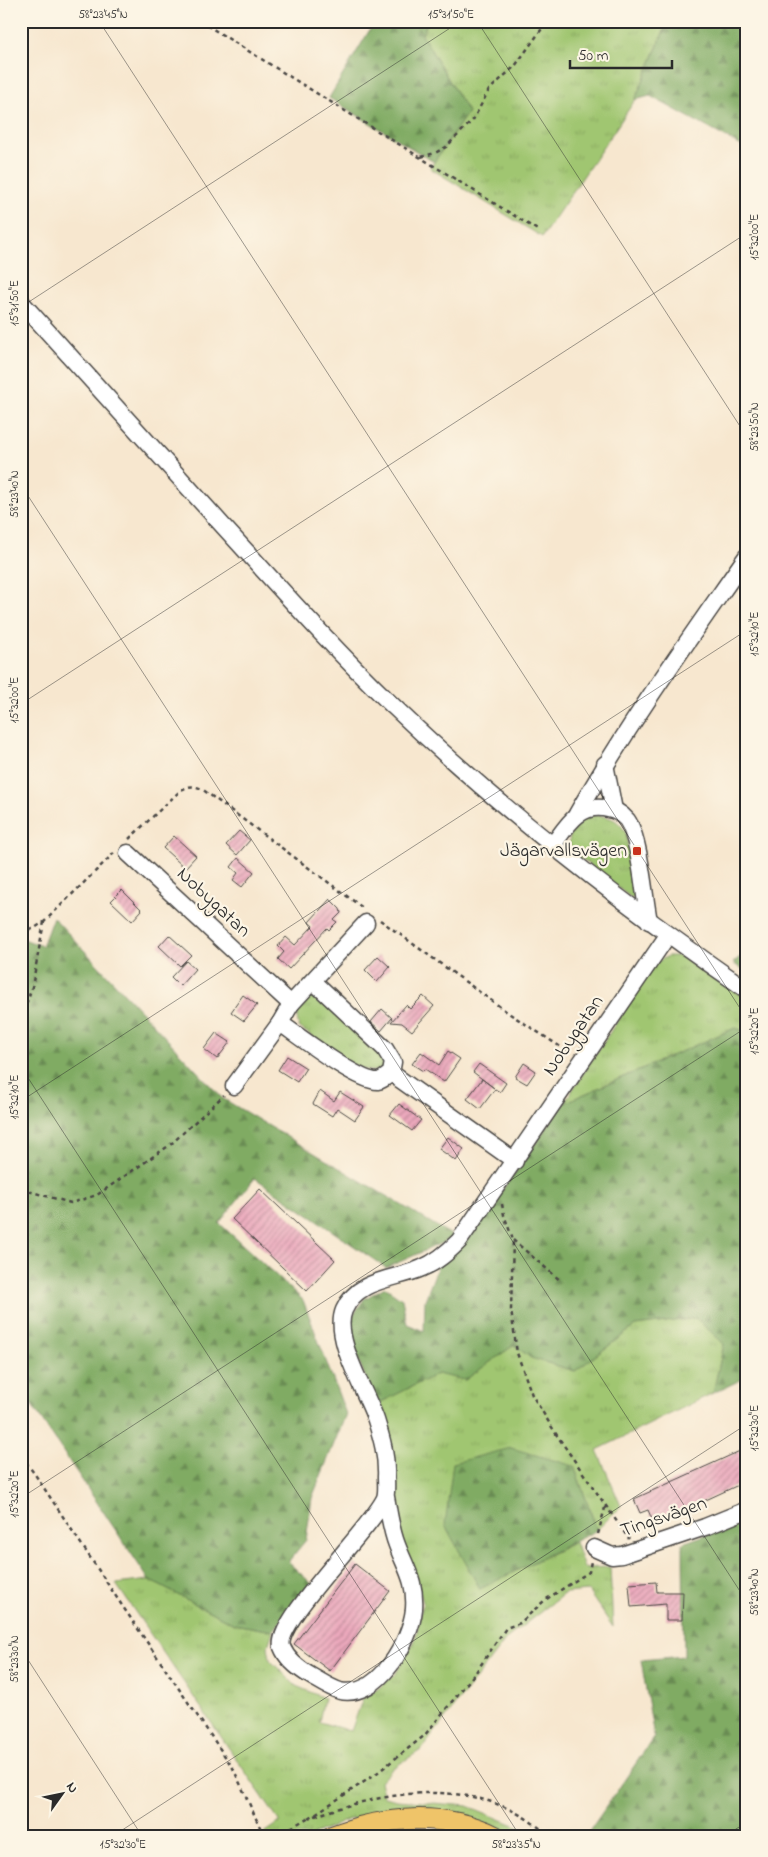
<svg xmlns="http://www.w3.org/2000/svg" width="768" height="1857" font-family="'Indie Flower',sans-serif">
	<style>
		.grass { fill: url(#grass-tufts); stroke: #66784e }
		.forest { fill: url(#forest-firs); stroke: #566b47 }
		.building { fill: url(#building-hatch) }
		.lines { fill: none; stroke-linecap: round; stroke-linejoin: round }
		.minor-casing { stroke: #4a4744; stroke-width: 19 }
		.major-casing { stroke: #4a4744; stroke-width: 22 }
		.path { stroke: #4a4744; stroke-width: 2.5; stroke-dasharray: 4 4; stroke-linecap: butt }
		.minor { stroke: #fff; stroke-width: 16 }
		.major { stroke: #efc469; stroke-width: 20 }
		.ticks { fill: none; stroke: #2b2b2b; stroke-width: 1; stroke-opacity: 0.45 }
		.poi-dot { fill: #c8321e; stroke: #fcf5e5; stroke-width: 2 }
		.labels { text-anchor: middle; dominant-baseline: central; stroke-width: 4.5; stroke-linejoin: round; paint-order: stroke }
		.poi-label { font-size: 20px; fill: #2b2b2b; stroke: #fcf5e5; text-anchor: end }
		.street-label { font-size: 20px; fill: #2b2b2b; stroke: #fcf5e5 }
		.neatline { fill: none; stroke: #2b2b2b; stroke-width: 2 }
		.ticks-label { font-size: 12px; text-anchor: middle; fill: #2b2b2b }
	</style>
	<defs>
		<pattern id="grass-tufts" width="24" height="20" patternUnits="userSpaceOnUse" patternTransform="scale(1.25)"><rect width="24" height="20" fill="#a0c671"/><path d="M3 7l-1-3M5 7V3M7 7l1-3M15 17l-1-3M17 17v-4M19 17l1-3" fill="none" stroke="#8aaa62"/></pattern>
		<pattern id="forest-firs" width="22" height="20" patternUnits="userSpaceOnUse" patternTransform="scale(1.25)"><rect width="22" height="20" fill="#80ab63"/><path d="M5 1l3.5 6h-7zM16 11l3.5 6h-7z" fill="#698b52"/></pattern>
		<pattern id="building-hatch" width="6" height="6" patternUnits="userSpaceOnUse" patternTransform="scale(1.25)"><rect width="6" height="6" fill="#eba8bc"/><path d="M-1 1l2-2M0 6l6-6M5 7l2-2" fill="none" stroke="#bf8999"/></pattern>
	</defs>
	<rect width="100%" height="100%" fill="#fcf5e5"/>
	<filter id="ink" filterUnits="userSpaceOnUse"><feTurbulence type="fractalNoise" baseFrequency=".02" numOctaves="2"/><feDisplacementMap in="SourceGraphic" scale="10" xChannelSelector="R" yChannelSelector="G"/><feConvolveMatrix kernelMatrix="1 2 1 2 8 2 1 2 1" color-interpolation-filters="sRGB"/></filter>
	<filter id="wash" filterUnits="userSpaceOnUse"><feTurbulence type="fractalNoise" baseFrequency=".0096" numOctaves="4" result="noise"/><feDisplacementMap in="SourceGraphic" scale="20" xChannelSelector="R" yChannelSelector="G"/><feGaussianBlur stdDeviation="1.12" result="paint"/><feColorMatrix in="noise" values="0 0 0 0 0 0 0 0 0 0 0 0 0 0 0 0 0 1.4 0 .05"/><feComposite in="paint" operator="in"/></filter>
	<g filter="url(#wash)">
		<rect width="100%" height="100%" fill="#f7e7cf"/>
		<g class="grass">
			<polygon points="428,21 668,21 635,100 542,237 430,168 468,112 422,35"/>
			<path d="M589,815c16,1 28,1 37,18l9,61 -2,4h-2l-59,-47c-8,-19 4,-24 17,-36z"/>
			<polygon points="668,956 681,956 747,998 747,1032 735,1028 564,1103 655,963"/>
			<path d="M312,997l7,1 52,44 13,20 -3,7c-18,12 -66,-31 -82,-42 -5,-12 1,-24 13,-30z"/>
			<polygon points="696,1318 724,1344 713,1393 597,1450 621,1506 597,1530 574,1466 479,1589 575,1542 584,1568 610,1567 613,1627 588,1591 565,1593 507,1638 421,1750 393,1768 380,1782 384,1797 397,1800 468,1806 524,1829 535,1836 515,1836 492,1825 350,1819 311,1836 260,1836 279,1823 279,1821 116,1584 149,1580 234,1624 273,1631 268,1646 270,1660 296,1686 324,1698 319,1722 351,1731 363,1698 378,1689 396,1673 415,1640 423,1602 393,1517 377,1404 437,1374 465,1380 514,1345 531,1358 575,1371 635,1326"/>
		</g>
		<g class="forest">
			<polygon points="375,21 428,21 422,35 468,112 434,162 329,98"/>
			<polygon points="668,21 747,21 747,149 650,96 635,100"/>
			<polygon points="53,917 222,1098 455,1237 386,1268 255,1178 219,1223 303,1300 346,1414 312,1498 306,1540 288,1562 312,1584 273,1631 234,1624 149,1580 21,1389 26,1303 21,1300 21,938 42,946"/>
			<polygon points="747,951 747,973 733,963"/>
			<polygon points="735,1028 747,1032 747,1377 713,1393 724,1344 696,1318 635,1326 575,1371 531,1358 514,1345 465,1380 437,1374 377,1404 356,1355 348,1323 364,1299 385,1287 402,1299 407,1324 424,1331 425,1300 439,1263 466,1241 564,1103"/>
			<polygon points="511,1448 574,1466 597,1530 480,1589 445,1525 453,1463"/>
			<polygon points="744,1521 747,1524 747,1836 586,1836 654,1737 641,1660 684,1656 683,1543"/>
		</g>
		<g id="blocks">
			<g class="building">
				<polygon points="239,831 250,840 237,855 226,845"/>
				<polygon points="174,836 196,856 185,868 163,848"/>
				<polygon points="238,858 254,872 242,887 233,880 238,873 231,867"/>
				<polygon points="122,890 142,910 132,921 111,901"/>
				<polygon points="330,899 340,909 341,913 334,920 337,922 329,930 327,928 289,969 278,959 284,952 278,946 286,937 295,945 313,926 309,922"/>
				<polygon points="169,935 191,955 180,966 159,946"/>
				<polygon points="378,956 390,967 377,982 365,970"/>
				<polygon points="186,961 195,969 180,986 171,977"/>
				<polygon points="243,995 257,1005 244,1021 231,1012"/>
				<polygon points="423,996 434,1006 412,1031 402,1023 391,1022 406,1005 410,1009"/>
				<polygon points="382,1009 392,1018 381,1031 371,1022"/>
				<polygon points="216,1033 230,1042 217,1059 204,1049"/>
				<polygon points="448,1051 460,1059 444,1082 425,1069 423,1071 412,1064 421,1052 439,1065"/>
				<polygon points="287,1056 306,1068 297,1082 278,1070"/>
				<polygon points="524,1063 536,1071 527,1084 515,1077"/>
				<polygon points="479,1064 506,1083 500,1092 495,1089 480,1109 467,1099 482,1079 494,1088 473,1072"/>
				<polygon points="320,1091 334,1101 340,1092 364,1107 355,1120 337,1108 332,1116 313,1104"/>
				<polygon points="399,1104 421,1120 412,1131 390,1115"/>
				<polygon points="448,1137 464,1149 456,1161 439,1149"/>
				<polygon points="260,1189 335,1260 307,1291 232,1219"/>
				<polygon points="740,1451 743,1460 747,1458 747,1481 654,1524 648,1510 640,1513 634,1499"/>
				<polygon points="355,1564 390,1591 330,1671 294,1644"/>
				<polygon points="656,1582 657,1592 683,1592 682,1620 666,1620 666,1604 631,1607 629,1584"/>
			</g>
		</g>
	</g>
	<g filter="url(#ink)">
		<use href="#blocks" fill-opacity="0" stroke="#4a4744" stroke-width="1"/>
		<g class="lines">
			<defs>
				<g id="minor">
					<path d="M21,302c68,75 136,150 203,225 54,59 108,120 166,176 110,106 231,200 357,287"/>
					<polyline points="605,764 614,810"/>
					<path d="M577,814c51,-90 111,-173 170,-258"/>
					<path d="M552,846c15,-20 27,-44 56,-37 8,1 14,5 19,11 13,18 17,77 22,101"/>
					<polyline points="128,853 291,1004"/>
					<path d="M280,1023c19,13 78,59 98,58 5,-1 9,-5 13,-8l2,-11 -8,-13 -72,-68"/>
					<polyline points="391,1073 515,1161"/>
					<polyline points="234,1086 280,1023 291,1004 366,923"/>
					<path d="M386,1497c3,16 5,33 11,48 9,24 19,36 17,64 -3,31 -35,90 -74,82 -10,-3 -20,-10 -29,-15 -12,-7 -24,-16 -29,-29 -8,-25 90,-119 103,-149 2,-6 1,-15 1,-21 1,-20 -4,-38 -10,-57 -9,-27 -44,-82 -32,-110 14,-32 51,-30 78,-42 15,-6 26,-16 37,-27l209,-306"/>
					<polyline points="594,1548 612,1556 622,1555 705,1527 747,1510"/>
				</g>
				<path id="major" d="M332,1836c51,-20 113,-25 163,0"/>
			</defs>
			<use href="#minor" class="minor-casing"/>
			<use href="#major" class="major-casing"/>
			<g class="path">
				<polyline points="200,21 539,231"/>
				<polyline points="421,157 435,153 446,147 473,120 489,90 515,66 541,30 549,24 558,21"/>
				<path d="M129,839l52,-49c8,-4 12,-5 21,-1l161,119"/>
				<polyline points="380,920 510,1014 570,1053"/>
				<polyline points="21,931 33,929 44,922 114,853"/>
				<polyline points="21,1019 32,987 44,922"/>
				<polyline points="21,1189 71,1203 97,1195 170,1145 224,1095"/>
				<polyline points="502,1204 504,1215 513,1240 511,1310 517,1353 532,1395 558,1437 629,1539"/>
				<polyline points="513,1240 561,1281"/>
				<polyline points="21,1456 34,1473 121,1604 233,1768 264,1836"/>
				<polyline points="743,1528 747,1536"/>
				<polyline points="598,1534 606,1504"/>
				<polyline points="747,1755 745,1758 747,1765"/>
				<path d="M315,1816c78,-27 167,-41 234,20"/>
				<polyline points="309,1818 373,1776 424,1736 476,1672 506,1628 520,1623 545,1600 589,1572 591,1561"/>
				<polyline points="277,1836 309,1817"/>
			</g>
			<use href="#minor" class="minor"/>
			<use href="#major" class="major"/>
		</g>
	</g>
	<path class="ticks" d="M99,21l648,998M477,21l270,416M21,307l440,-286M21,485l726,1117M21,704l726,-471M21,1067l499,769M21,1101l726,-471M21,1498l726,-471M21,1649l121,187M113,1836l634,-412M725,1836l22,-14"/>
	<rect class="poi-dot" x="632" y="846" width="10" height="10" rx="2.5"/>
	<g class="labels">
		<g class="poi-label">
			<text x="627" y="851">Jägarvallsvägen</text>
		</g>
		<g class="street-label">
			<text transform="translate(213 903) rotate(43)">Nobygatan</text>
			<text transform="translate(574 1036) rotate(-56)">Nobygatan</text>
			<text transform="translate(664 1518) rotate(-19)">Tingsvägen</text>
		</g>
	</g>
	<rect width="768" height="1857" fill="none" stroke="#fcf5e5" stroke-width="55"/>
	<g transform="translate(62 1794) rotate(57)" stroke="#fcf5e5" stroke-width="4" paint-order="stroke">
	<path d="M0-4L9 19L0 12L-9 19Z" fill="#2b2b2b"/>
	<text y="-8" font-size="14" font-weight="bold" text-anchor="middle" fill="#2b2b2b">N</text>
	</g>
	<path d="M570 60v8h102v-8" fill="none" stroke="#2b2b2b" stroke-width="2.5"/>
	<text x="578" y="60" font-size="15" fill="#2b2b2b" stroke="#fcf5e5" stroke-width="4" paint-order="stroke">50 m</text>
	<rect x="28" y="28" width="712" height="1802" class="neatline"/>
	<g class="ticks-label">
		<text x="103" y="18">58°23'45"N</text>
		<text x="451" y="18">15°31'50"E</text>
		<text transform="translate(754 237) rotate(-90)" y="4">15°32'00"E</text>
		<text transform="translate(14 303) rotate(-90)" y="4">15°31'50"E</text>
		<text transform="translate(754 427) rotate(-90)" y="4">58°23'50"N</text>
		<text transform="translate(14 494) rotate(-90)" y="4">58°23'40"N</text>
		<text transform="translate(754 634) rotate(-90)" y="4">15°32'10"E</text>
		<text transform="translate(14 700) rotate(-90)" y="4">15°32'00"E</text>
		<text transform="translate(754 1031) rotate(-90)" y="4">15°32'20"E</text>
		<text transform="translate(14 1097) rotate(-90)" y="4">15°32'10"E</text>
		<text transform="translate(754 1428) rotate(-90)" y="4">15°32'30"E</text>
		<text transform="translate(14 1494) rotate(-90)" y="4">15°32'20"E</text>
		<text transform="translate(754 1592) rotate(-90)" y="4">58°23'40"N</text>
		<text transform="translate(14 1659) rotate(-90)" y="4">58°23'30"N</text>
		<text x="123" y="1848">15°32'30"E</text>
		<text x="516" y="1848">58°23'35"N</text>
	</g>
</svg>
